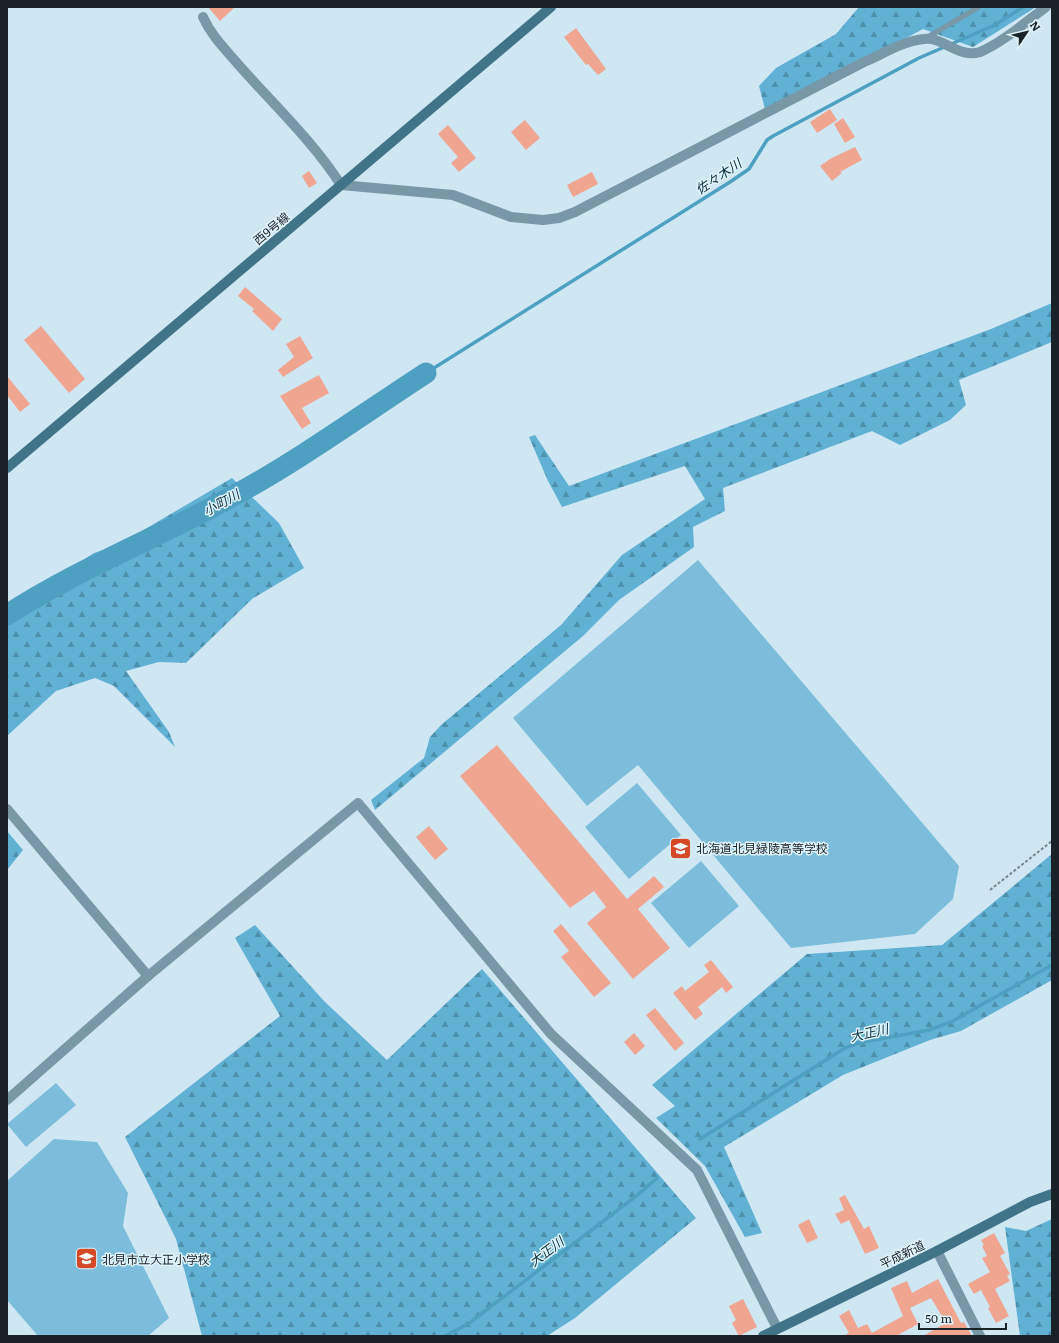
<svg xmlns="http://www.w3.org/2000/svg" width="1059" height="1343" font-family="Literata,'Noto Sans JP',serif">
	<style>
		.forest { fill: url(#forest-firs) }
		.pitch { fill: #7bbdda }
		.lines { fill: none; stroke-linecap: round; stroke-linejoin: round }
		.stream { stroke: #4ea0c2; stroke-width: 3.5 }
		.river { stroke: #4ea0c2; stroke-width: 21 }
		.building { fill: #f0a591 }
		.path { stroke: #76878f; stroke-width: 2; stroke-dasharray: 3 2; stroke-linecap: butt }
		.lane { stroke: #7898a7; stroke-width: 5.5 }
		.street { stroke: #7898a7; stroke-width: 10 }
		.secondary { stroke: #417389; stroke-width: 10 }
		.labels { text-anchor: middle; dominant-baseline: central; stroke-width: 3; stroke-linejoin: round; paint-order: stroke }
		.street-label { font-size: 12px; fill: #192226; stroke: #e0f4fd }
		.poi-label { font-size: 12px; fill: #192226; stroke: #e0f4fd; text-anchor: start }
		.water-label { font-size: 13px; font-style: italic; fill: #082f3e; stroke: #e0f4fd }
	</style>
	<defs>
		<pattern id="forest-firs" width="22" height="20" patternUnits="userSpaceOnUse"><rect width="22" height="20" fill="#60b1d4"/><path d="M5 1l3.5 6h-7zM16 11l3.5 6h-7z" fill="#4e90ac"/></pattern>
	</defs>
	<rect width="100%" height="100%" fill="#cfe7f3"/>
	<g class="forest">
		<polygon points="859,7 1036,7 973,47 923,29 766,113 759,86 776,68 836,34"/>
		<polygon points="1052,303 1052,342 959,380 966,405 950,420 900,445 872,431 723,488 725,511 693,527 694,547 619,600 583,636 375,810 371,800 424,758 430,737 441,725 561,625 622,555 705,499 685,466 562,507 548,481 529,437 535,435 569,486 991,329"/>
		<polygon points="232,478 279,523 304,568 252,599 186,663 159,662 126,671 169,732 175,747 114,686 95,678 56,691 7,736 7,610 94,553 118,545"/>
		<polygon points="7,831 23,850 7,870"/>
		<polygon points="1052,854 1052,980 961,1031 930,1040 843,1075 724,1147 762,1233 745,1237 705,1166 656,1118 675,1106 652,1085 807,954 942,945"/>
		<polygon points="255,925 325,1002 387,1060 482,969 696,1218 575,1318 547,1336 202,1336 176,1239 125,1137 280,1016 235,938"/>
		<polygon points="1052,1219 1052,1336 1020,1336 1005,1227 1026,1231"/>
	</g>
	<g class="pitch">
		<polygon points="698,560 959,866 953,899 915,934 791,948 638,765 587,806 513,718"/>
		<polygon points="637,783 681,835 629,879 585,827"/>
		<polygon points="701,861 739,906 689,948 651,903"/>
		<polygon points="56,1083 76,1105 26,1147 7,1124"/>
		<polygon points="54,1139 97,1142 128,1193 123,1226 169,1318 148,1336 38,1336 7,1300 7,1181"/>
	</g>
	<g class="lines">
		<g class="stream">
			<polyline points="426,373 730,182 749,169 767,140 773,136 919,58 995,25 1023,7"/>
			<polyline points="700,1139 845,1048 858,1043 929,1030 951,1022 1052,965"/>
			<polyline points="445,1336 468,1324 635,1197 657,1178"/>
		</g>
		<path class="river" d="M7,615c72,-47 153,-78 228,-120 66,-36 128,-81 191,-122"/>
	</g>
	<g class="building">
		<polygon points="208,7 235,7 220,21"/>
		<polygon points="576,28 606,69 598,75 588,64 586,65 564,37"/>
		<polygon points="830,109 837,120 817,133 810,122"/>
		<polygon points="843,118 855,137 845,143 834,124"/>
		<polygon points="525,120 540,138 526,150 511,132"/>
		<polygon points="448,125 476,158 459,172 451,163 458,157 438,134"/>
		<polygon points="855,147 862,160 840,172 842,173 832,181 820,166 830,159"/>
		<polygon points="309,171 317,183 309,188 302,176"/>
		<polygon points="592,172 598,184 573,197 567,185"/>
		<polygon points="245,287 282,319 273,331 252,311 254,309 238,296"/>
		<polygon points="41,326 85,379 69,393 24,340"/>
		<polygon points="300,336 313,358 283,377 278,370 294,357 286,344"/>
		<polygon points="319,375 329,393 302,408 311,423 302,429 280,396"/>
		<polygon points="7,376 30,404 20,412 7,395"/>
		<polygon points="497,745 627,899 654,876 664,887 638,909 670,948 633,979 587,923 606,907 594,891 570,908 460,776"/>
		<polygon points="429,826 448,849 435,860 416,837"/>
		<polygon points="561,924 611,983 594,997 561,957 569,951 553,931"/>
		<polygon points="711,960 733,987 726,993 722,987 698,1007 703,1014 695,1020 673,993 682,986 685,991 709,972 704,965"/>
		<polygon points="655,1008 684,1043 675,1051 646,1015"/>
		<polygon points="634,1033 645,1046 635,1055 624,1042"/>
		<polygon points="845,1195 864,1229 869,1226 879,1248 865,1254 849,1220 841,1224 835,1214 844,1210 839,1198"/>
		<polygon points="809,1219 818,1238 807,1243 798,1225"/>
		<polygon points="994,1233 1005,1253 1000,1256 1010,1274 1007,1276 1010,1281 995,1289 1009,1316 996,1323 988,1308 990,1307 981,1290 974,1294 968,1284 990,1272 982,1258 987,1256 982,1246 984,1245 981,1240"/>
		<polygon points="938,1279 961,1323 964,1322 972,1336 923,1336 946,1323 931,1298 910,1308 918,1324 896,1336 843,1336 849,1333 839,1316 849,1310 858,1328 867,1324 872,1333 903,1316 891,1288 907,1281 912,1293"/>
		<polygon points="743,1299 757,1327 739,1336 732,1323 736,1320 729,1306"/>
	</g>
	<g class="lines">
		<polyline class="path" points="990,890 1052,841"/>
		<polyline class="lane" points="926,38 979,7"/>
		<g class="street">
			<path d="M203,17c8,18 21,31 34,46 35,40 75,77 104,122l112,10 58,22 32,3 16,-2 16,-6 289,-150c19,-8 39,-21 60,-23 18,-3 35,20 56,13 22,-9 47,-31 66,-45"/>
			<polyline points="7,809 148,976"/>
			<polyline points="7,1100 148,976 358,803 551,1034 697,1170 777,1328"/>
			<polyline points="937,1251 980,1336"/>
		</g>
		<g class="secondary">
			<polyline points="7,468 551,7"/>
			<polyline points="763,1336 937,1251 1030,1202 1052,1194"/>
		</g>
	</g>
	<defs>
		<symbol id="school-square" viewBox="-11 -11 22 22"><rect x="-9" y="-9" width="18" height="18" rx="4" fill="#d44a28" stroke="#e0f4fd"/><path d="M0-5L7-2L0 1L-7-2ZM-4 1L0 2.5L4 1V4Q0 6-4 4Z" fill="#fff"/></symbol>
	</defs>
	<g fill-rule="evenodd">
		<use href="#school-square" x="668" y="836" width="25" height="25"/>
		<use href="#school-square" x="74" y="1246" width="25" height="25"/>
	</g>
	<g class="labels">
		<g class="street-label">
			<text transform="translate(271 228) rotate(-40)">西9号線</text>
			<text transform="translate(902 1254) rotate(-26)">平成新道</text>
		</g>
		<g class="poi-label">
			<text x="696" y="848">北海道北見緑陵高等学校</text>
			<text x="102" y="1259">北見市立大正小学校</text>
		</g>
		<g class="water-label">
			<text transform="translate(718 176) rotate(-34)">佐々木川</text>
			<text transform="translate(221 502) rotate(-29)">小町川</text>
			<text transform="translate(869 1032) rotate(-13)">大正川</text>
			<text transform="translate(546 1251) rotate(-37)">大正川</text>
		</g>
	</g>
	<rect width="1059" height="1343" fill="none" stroke="#192226" stroke-width="16"/>
	<g transform="translate(1027 32) rotate(55)" stroke="#e0f4fd" stroke-width="3" paint-order="stroke">
	<path d="M0-3L7 15L0 10L-7 15Z" fill="#192226"/>
	<text y="-6" font-size="11" font-weight="bold" text-anchor="middle" fill="#192226">N</text>
	</g>
	<path d="M919 1323v6h87v-6" fill="none" stroke="#192226" stroke-width="2"/>
	<text x="925" y="1323" font-size="12" fill="#192226" stroke="#e0f4fd" stroke-width="3" paint-order="stroke">50 m</text>
</svg>
